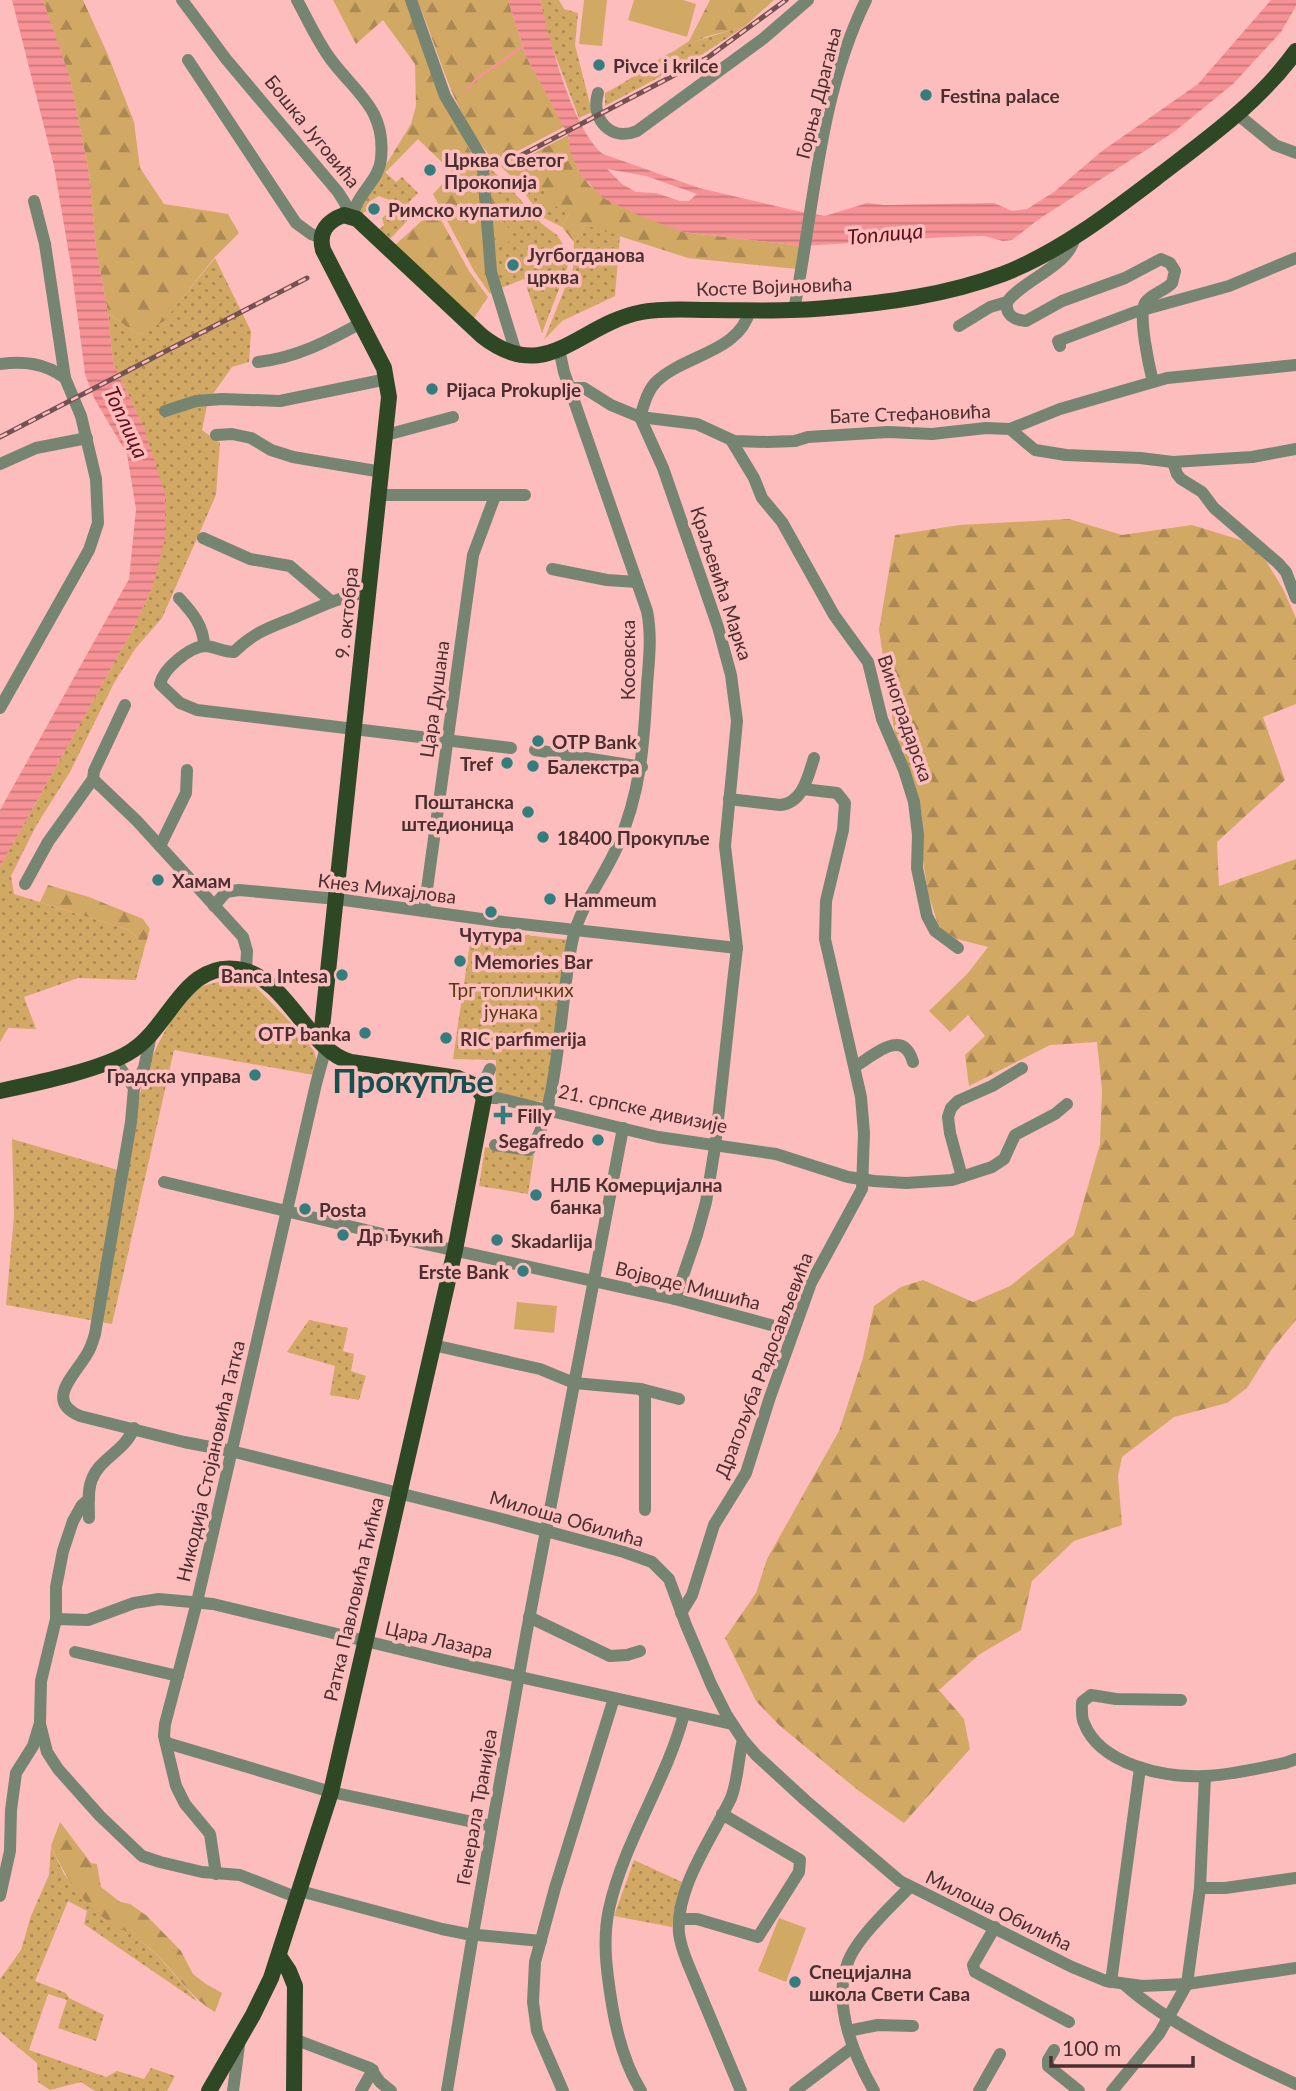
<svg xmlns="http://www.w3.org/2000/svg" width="1296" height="2091" font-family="Lato,sans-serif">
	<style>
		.grass { fill: url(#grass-dots) }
		.forest { fill: url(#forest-firs) }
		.garden { fill: #d2a865 }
		.water { fill: url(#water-rules); fill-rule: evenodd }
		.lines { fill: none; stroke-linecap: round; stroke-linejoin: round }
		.stream { stroke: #f69195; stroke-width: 2.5 }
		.minor { stroke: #768571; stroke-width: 12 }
		.major { stroke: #2e4826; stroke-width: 16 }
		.rail-casing { stroke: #745152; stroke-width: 5 }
		.rail { stroke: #fdbdbd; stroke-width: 2.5; stroke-dasharray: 8; stroke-linecap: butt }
		.poi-dot { fill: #347d7f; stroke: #fdbdbd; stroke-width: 2.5 }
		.labels { text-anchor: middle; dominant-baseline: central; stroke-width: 7; stroke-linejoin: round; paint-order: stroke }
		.poi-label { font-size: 19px; font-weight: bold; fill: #492f30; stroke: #fdbdbd; text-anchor: start }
		.street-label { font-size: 19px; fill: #492f30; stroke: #fdbdbd }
		.park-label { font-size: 19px; fill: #573c09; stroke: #fdbdbd }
		.water-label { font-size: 21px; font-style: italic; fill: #5c0e1b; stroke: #fdbdbd }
		.town-label { font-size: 33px; font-weight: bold; fill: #125051; stroke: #fdbdbd }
	</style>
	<defs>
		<pattern id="grass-dots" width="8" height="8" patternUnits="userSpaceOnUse" patternTransform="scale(1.75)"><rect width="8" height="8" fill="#d2a865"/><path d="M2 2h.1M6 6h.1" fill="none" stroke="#ac8954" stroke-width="1.8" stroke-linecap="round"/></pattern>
		<pattern id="forest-firs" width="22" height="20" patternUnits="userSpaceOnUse" patternTransform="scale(1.75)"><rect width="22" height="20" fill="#d2a865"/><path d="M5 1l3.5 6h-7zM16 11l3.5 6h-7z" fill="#ac8954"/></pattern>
		<pattern id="water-rules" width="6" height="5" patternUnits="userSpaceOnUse" patternTransform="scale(1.75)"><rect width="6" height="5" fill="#f69195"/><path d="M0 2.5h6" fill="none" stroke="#c9777a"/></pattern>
	</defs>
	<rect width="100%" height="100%" fill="#fdbdbd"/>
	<g class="grass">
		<polygon points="540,0 559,0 564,9 578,13 575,45 592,112 579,118 548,36"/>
		<path d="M744,27l-41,27 -98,52v-13c25,-12 46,-31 71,-43 22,-11 45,-17 68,-23z"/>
		<polygon points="485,164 505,182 542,224 557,235 566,249 568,266 542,333 524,279 498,289"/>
		<polygon points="385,172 396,182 402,177 418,193 409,202 411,205 405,211 411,217 387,242 377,232 384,225 382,218 393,209 389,200 379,196 369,202 371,207 360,216 356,211 375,183"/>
		<polygon points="530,180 536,187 546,191 569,213 562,227 542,217 517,183"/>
		<polygon points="585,225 620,235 615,296 562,321 544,340 573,268 574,242"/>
		<polygon points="215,258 251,331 249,362 232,367 208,401 202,430 220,443 216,495 162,618 135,649 114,683 70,772 36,826 11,876 14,894 129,930 145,946 136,980 78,978 24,997 36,1029 8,1028 0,1042 0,867 133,629 152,588 145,431 113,362 108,313 138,335 164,320"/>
		<polygon points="472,929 569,940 546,1102 495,1097 496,1060 453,1059"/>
		<path d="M234,980l19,4 44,45 17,22 3,12 -3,12 -140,-25 -62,274 -106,-19 8,-89 -2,-77 113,33c9,-54 15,-102 45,-149 6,-10 14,-23 23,-31 11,-9 27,-10 41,-12z"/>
		<polygon points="485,1147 534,1155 528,1194 479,1186"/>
		<polygon points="309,1320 348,1328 343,1351 354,1354 351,1371 366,1376 359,1400 330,1395 335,1366 287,1352"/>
		<polygon points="51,1847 64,1874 96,1910 109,1921 128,1930 158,1956 198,2002 84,1924 87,1911 68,1901 35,1981 66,1993 69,1998 104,2015 96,2041 58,2028 67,2000 48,1994 29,2050 106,2077 117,2071 144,2079 151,2068 175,2076 167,2091 95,2091 81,2082 50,2090 38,2082 37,2063 0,2032 0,1979 21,1950 31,1916 49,1875"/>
		<polygon points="634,1860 682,1882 672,1927 614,1916"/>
	</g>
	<g class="forest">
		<polygon points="43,0 83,0 108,55 134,122 140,168 164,204 228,214 239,233 214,258 164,321 138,335 108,313 96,247 89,173 70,79"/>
		<polygon points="333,0 405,0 442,99 477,163 492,291 490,294 474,271 433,194 453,173 418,139 375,183 411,124 416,106 415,64 383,20 356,44"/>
		<path d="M417,0h91l18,56 38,71 -50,26 4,9 50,-27c3,20 9,35 22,51l93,46 118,14 -4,23 -109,-11 -103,-33 -11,17 -12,-15 7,-14 -24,-12 1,-10 -10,-3 -6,-8 -13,3c-9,-11 -21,-20 -30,-31 -36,-44 -48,-101 -70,-152z"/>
		<polygon points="710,0 774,0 744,27 708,36 674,51 689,41"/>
		<polygon points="493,193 502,196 499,208 507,212 505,223 513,234 507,244 497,246 493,241 495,236 492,232 488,196"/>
		<polygon points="430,213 435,213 440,218 469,271 488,297 472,321 392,248"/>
		<polygon points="1069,519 1122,535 1192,525 1244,541 1266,561 1283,589 1296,618 1296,704 1263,717 1285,780 1217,842 1219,886 1296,859 1296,1320 1271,1350 1247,1388 1227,1403 1174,1417 1122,1457 1118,1476 1122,1525 1074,1541 1032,1581 1021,1630 980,1654 939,1690 964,1719 970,1749 904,1823 859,1791 779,1725 756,1701 725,1638 756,1593 767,1559 839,1431 863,1358 874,1306 901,1287 923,1280 973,1302 1010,1286 1074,1235 1100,1144 1102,1090 1097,1042 1050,1045 969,1086 965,1055 985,1036 968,1015 950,1032 929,1011 968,973 988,947 957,939 943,931 938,924 928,893 923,860 922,816 918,797 895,736 879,630 895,535 960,525"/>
		<polygon points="48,885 89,897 143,919 150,929 145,946 129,930 40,902"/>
		<path d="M60,1822l31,41 6,1 4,23 19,15 10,2 17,12 34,35 12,23 13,10 16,9 -7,19c-24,-14 -37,-36 -57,-56 -15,-15 -30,-24 -48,-34 -27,-17 -46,-47 -59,-76z"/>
	</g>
	<g class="garden">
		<polygon points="584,0 607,0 602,46 579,44"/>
		<polygon points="634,0 683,0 696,4 687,37 628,20"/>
		<polygon points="517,1302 557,1306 554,1333 514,1329"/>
		<polygon points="779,1918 806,1928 786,1982 758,1971"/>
	</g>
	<g class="water">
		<polygon points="12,0 43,0 70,78 89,173 96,247 108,313 113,362 145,431 165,493 165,539 152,588 133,629 0,867 0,810 129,579 136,509 127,454 94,398 85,374 72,272 54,166"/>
		<path d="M508,0h32c9,38 33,131 63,154l96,34 98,23 28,5 42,-13 17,2 110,-2 18,8 15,-2 27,-17 48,-41 96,-67 73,-84h25v6l-15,26 -48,52 -59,48 -135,87 -27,21 -9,1 -19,-5 -36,1 -147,9 -118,-14 -43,-16 -37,-18 -21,-22 -11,-21 -3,-20 -42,-79zM607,169l39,7 51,18 -8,7h-9l-24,-8 -20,-1 -14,-8z"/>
	</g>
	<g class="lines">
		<polyline class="stream" points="467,89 476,79 525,45"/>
		<g class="minor">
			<polyline points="182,0 226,59 338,192 345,203 349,215"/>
			<path d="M297,0c11,20 21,43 35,61 26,34 54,49 49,98 -2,22 -25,35 -28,57"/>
			<polyline points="411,0 445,96 482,158 491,272 517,356"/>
			<polyline points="188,60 296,223 311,234 320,237"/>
			<path d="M598,93c-8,26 13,49 39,38l127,-93 44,-38"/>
			<polyline points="1237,114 1275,145 1296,153"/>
			<path d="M1075,235c-3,30 -51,44 -68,67 -2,13 7,18 19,19l36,-20 63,-23 36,-19 9,4 5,8 -3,12c-7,8 -22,11 -27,20 -7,13 4,63 8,79"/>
			<path d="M794,310c20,-102 25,-215 72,-310"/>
			<polyline points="959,326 990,307 1007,302"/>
			<polyline points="1060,346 1058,341 1135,312 1229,286 1296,258"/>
			<path d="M258,362c38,-4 70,-21 103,-39"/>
			<path d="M0,364c24,-3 45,-1 65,14"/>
			<polyline points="570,388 584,388 611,405 640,417 697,424 734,441 767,442 795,441 808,437 888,432 932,434 986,428 1010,429 1060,409 1167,378 1296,365"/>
			<polyline points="165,411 196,401 222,399 280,401 387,379"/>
			<polyline points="1010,429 1035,450 1066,455 1140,458 1173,462 1252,457 1296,449"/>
			<polyline points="216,435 232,434 251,438 271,450 293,457 382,472"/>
			<polyline points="386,435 453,417"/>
			<polyline points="731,440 754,478 762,498 782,522 834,615 868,662 882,719 904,770 914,802 918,835 917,868 927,916 935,931 958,948"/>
			<polyline points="1173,462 1177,474 1181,479 1202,492 1214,508 1278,563 1286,572 1296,598"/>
			<polyline points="0,464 36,448 87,438"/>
			<polyline points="380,495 525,495"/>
			<polyline points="203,538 250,559 290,566 331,601"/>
			<polyline points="552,569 607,580 637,582"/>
			<path d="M369,592c-27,4 -48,14 -73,25 -25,10 -42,15 -62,35 -10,0 -18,-5 -28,-6 -16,0 -43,23 -46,38l20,19 17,7 314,38"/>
			<path d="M179,598c13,14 25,28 25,48"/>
			<polyline points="0,708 89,550 98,523 96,479 81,416 65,378 45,244 34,201"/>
			<polyline points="535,750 642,767"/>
			<polyline points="93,779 137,821 243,937 247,951 246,971"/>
			<path d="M729,799l51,6c23,-2 28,-29 34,-47"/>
			<polyline points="160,846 186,793 187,770"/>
			<polyline points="25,884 48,842 93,779 94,771 125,705"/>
			<polyline points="214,906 226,892 239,890 337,899 503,922 737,948"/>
			<polyline points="424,911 473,555 495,496"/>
			<path d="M151,1035l-7,33 -10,20 -3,34 -36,212c-2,7 -4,14 -8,20 -12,21 -43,47 -7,62l104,26 47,9 263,66 130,35 28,10 17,17 17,46 25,59 15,30 17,26 13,15 49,45 95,81 172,86 34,14 36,5 45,-2 109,-16"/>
			<polyline points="115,1060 134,1088"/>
			<path d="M856,1066c18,-11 47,-39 57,-4"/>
			<polyline points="478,1088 486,1078 490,1069"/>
			<polyline points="484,1098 497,1098 658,1137 776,1154 848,1177 874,1181 906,1183 952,1180 992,1167 1004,1159 1015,1135 1055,1114 1067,1104"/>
			<path d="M495,1145l34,5c30,-32 32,-164 44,-212 8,-33 31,-61 44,-91 24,-54 27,-104 30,-162 2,-24 5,-50 0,-74l-83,-239 -5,-23"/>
			<polyline points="962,1177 950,1133 948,1117 951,1108 958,1101 992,1086 1022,1068"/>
			<polyline points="164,1182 416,1242 675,1299 793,1331"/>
			<path d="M675,1299l22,-64 9,-33 9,-55 18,-165 4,-34 -12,-102 12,-125 -6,-46 -13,-48 -55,-159 -23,-51c4,-12 7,-26 16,-35 29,-28 83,-29 94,-72"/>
			<polyline points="433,1345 540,1369 574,1383 641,1389 679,1399"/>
			<polyline points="641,1389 645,1394 645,1510"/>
			<path d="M89,1518c0,-12 -2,-27 3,-39 8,-21 33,-28 42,-51"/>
			<polyline points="681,1613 692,1595 714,1525 746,1473 770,1397 811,1283 862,1189 864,1133 861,1097 825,939 826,901 843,830 845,803 837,793 803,789"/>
			<polyline points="529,1617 610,1656 627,1655 640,1651"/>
			<polyline points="56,1619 88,1620 134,1603 159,1599 213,1604 448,1661 732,1724"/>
			<polyline points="75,1652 178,1676"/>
			<path d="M1181,1700l-65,-1 -25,-4 -9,7c0,7 -1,15 2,21 16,42 81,55 121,53 26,-1 54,-8 80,-13l11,-4"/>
			<polyline points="40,1724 47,1752 58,1769 100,1816 142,1856 160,1862 202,1872 240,1875 298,1898"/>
			<polyline points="167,1743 331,1792 492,1826"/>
			<polyline points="216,1874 210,1834 185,1804 176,1786 164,1736 165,1724 197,1602 316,1084 326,1047"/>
			<polyline points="1200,1888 1225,1888 1296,1878"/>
			<polyline points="300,1891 442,1929 467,1934 541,1941"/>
			<polyline points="0,1896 10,1851 11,1810 16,1773 33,1746 40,1723 41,1681 56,1619 56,1587 63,1551 73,1521 82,1505 89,1499"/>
			<polyline points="680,1919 697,1919 758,1937 799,1872 800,1860 722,1814"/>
			<polyline points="995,1927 973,1965 975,1972 1069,2022"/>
			<polyline points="1111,1982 1140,1768"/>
			<path d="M1125,1985c42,38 118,75 171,99"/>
			<polyline points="848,2031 878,2025 913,2026"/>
			<polyline points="294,2039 370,2068 380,2082 391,2091"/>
			<polyline points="1054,2050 1048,2060 1048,2066 1079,2091"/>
			<polyline points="233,2091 240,2038"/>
			<polyline points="361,2091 373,2070"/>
			<polyline points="447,2091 473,1934 527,1630 623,1128"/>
			<polyline points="563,2091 537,2031 533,2002 535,1962 555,1888 614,1698"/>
			<path d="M641,2091c-16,-26 -24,-56 -29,-86 -5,-31 -10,-64 -3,-96 15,-68 57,-127 75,-195"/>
			<path d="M741,2091l-53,-127c-4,-10 -8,-21 -9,-31 -4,-45 34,-96 52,-135 7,-17 7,-40 12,-58"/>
			<polyline points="795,2091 853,2047"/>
			<path d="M874,2091c-21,-37 -42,-87 -26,-129 8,-23 44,-57 62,-75"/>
			<polyline points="979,2091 1000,2054"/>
			<polyline points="1112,2091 1159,2034 1187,1984 1200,1888 1205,1776"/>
		</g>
		<g class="major">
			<path d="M326,1047l-4,-19 67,-631 -5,-29 -61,-118c-5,-18 4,-29 21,-35l13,4 125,117c65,51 96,-12 160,-24 22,-4 46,-2 68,-2 39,0 78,2 117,-2 59,-5 120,-13 176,-34 59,-23 111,-64 161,-102 47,-36 97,-72 132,-121"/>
			<path d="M0,1091c33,-7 106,-22 133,-41 38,-25 53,-93 110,-80 45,11 67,82 108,92l107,16 18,8 8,12 -29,152 -124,542 -60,186 -18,37 -44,76"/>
			<polyline points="279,1956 289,1971 295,1986 294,2091"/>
		</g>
		<defs>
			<g id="rail">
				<polyline points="516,158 707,58 786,0"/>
				<polyline points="0,437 307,278"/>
			</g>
		</defs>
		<use href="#rail" class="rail-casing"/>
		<use href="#rail" class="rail"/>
	</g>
	<g class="poi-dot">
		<circle cx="599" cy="65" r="7"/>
		<circle cx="926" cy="95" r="7"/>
		<circle cx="430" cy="170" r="7"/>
		<circle cx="374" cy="209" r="7"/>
		<circle cx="513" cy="265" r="7"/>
		<circle cx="432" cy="389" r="7"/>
		<circle cx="538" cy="741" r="7"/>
		<circle cx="507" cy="763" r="7"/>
		<circle cx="533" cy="766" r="7"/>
		<circle cx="528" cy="812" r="7"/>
		<circle cx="543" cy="837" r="7"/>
		<circle cx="158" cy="880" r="7"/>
		<circle cx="550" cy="899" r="7"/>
		<circle cx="491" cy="912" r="7"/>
		<circle cx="460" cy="961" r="7"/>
		<circle cx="342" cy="975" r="7"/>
		<circle cx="365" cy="1033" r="7"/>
		<circle cx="446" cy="1038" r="7"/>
		<circle cx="255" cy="1075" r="7"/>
		<path d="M499.5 1104.5h7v7h7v7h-7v7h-7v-7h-7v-7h7z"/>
		<circle cx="598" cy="1140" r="7"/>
		<circle cx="536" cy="1195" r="7"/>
		<circle cx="305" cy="1209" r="7"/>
		<circle cx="343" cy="1235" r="7"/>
		<circle cx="497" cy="1240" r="7"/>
		<circle cx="523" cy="1271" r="7"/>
		<circle cx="795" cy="1982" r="7"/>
	</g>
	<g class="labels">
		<g class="poi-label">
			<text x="613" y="65">Pivce i krilce</text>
			<text x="940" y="95">Festina palace</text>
			<text x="444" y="159">Црква Светог<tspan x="444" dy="22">Прокопија</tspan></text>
			<text x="388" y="209">Римско купатило</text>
			<text x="527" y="254">Југбогданова<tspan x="527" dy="22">црква</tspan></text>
			<text x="446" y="389">Pijaca Prokuplje</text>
			<text x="552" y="741">OTP Bank</text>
			<text x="493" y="763" text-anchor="end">Tref</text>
			<text x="547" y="766">Балекстра</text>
			<text x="514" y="801" text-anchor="end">Поштанска<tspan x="514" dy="22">штедионица</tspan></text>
			<text x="557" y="837">18400 Прокупље</text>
			<text x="172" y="880">Хамам</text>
			<text x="564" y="899">Hammeum</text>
			<text x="491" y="934" text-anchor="middle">Чутура</text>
			<text x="474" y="961">Memories Bar</text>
			<text x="328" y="975" text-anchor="end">Banca Intesa</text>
			<text x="351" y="1033" text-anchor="end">OTP banka</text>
			<text x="460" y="1038">RIC parfimerija</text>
			<text x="241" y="1075" text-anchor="end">Градска управа</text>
			<text x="517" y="1115">Filly</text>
			<text x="584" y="1140" text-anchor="end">Segafredo</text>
			<text x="550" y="1184">НЛБ Комерцијална<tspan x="550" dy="22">банка</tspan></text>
			<text x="319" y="1209">Posta</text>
			<text x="357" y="1235">Др Ђукић</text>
			<text x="511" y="1240">Skadarlija</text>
			<text x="509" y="1271" text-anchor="end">Erste Bank</text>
			<text x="809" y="1971">Специјална<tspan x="809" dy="22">школа Свети Сава</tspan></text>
		</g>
		<g class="street-label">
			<text transform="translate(818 93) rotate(-76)">Горња Драгања</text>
			<text transform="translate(313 131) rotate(51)">Бошка Југовића</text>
			<text transform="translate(774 286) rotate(-2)">Косте Војиновића</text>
			<text transform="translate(910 413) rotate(-2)">Бате Стефановића</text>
			<text transform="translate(722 583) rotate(72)">Краљевића Марка</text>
			<text transform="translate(346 613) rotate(-84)">9. октобра</text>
			<text transform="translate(627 660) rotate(-90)">Косовска</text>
			<text transform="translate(434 699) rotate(-82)">Цара Душана</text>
			<text transform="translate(906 718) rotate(71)">Виноградарска</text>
			<text transform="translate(387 888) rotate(7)">Кнез Михајлова</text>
			<text transform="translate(643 1108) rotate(12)">21. српске дивизије</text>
			<text transform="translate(688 1285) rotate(14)">Војводе Мишића</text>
			<text transform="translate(763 1365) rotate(-69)">Драгољуба Радосављевића</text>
			<text transform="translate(210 1461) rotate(-77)">Никодија Стојановића Татка</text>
			<text transform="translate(567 1518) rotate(16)">Милоша Обилића</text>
			<text transform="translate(353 1599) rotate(-77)">Ратка Павловића Ћићка</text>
			<text transform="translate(439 1639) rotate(13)">Цара Лазара</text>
			<text transform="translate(476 1807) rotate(-80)">Генерала Транијеа</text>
			<text transform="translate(999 1910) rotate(26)">Милоша Обилића</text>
		</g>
		<g class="park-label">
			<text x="511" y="989">Трг топличких<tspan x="511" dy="22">јунака</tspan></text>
		</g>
		<g class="water-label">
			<text transform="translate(885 233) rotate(-5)">Топлица</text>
			<text transform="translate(127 422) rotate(65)">Топлица</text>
		</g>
		<g class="town-label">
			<text x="413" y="1080">Прокупље</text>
		</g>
	</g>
	<path d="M1051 2056v10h142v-10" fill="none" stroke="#492f30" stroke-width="3.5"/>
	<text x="1062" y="2056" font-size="21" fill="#492f30" stroke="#fdbdbd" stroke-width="5" paint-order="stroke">100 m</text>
</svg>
